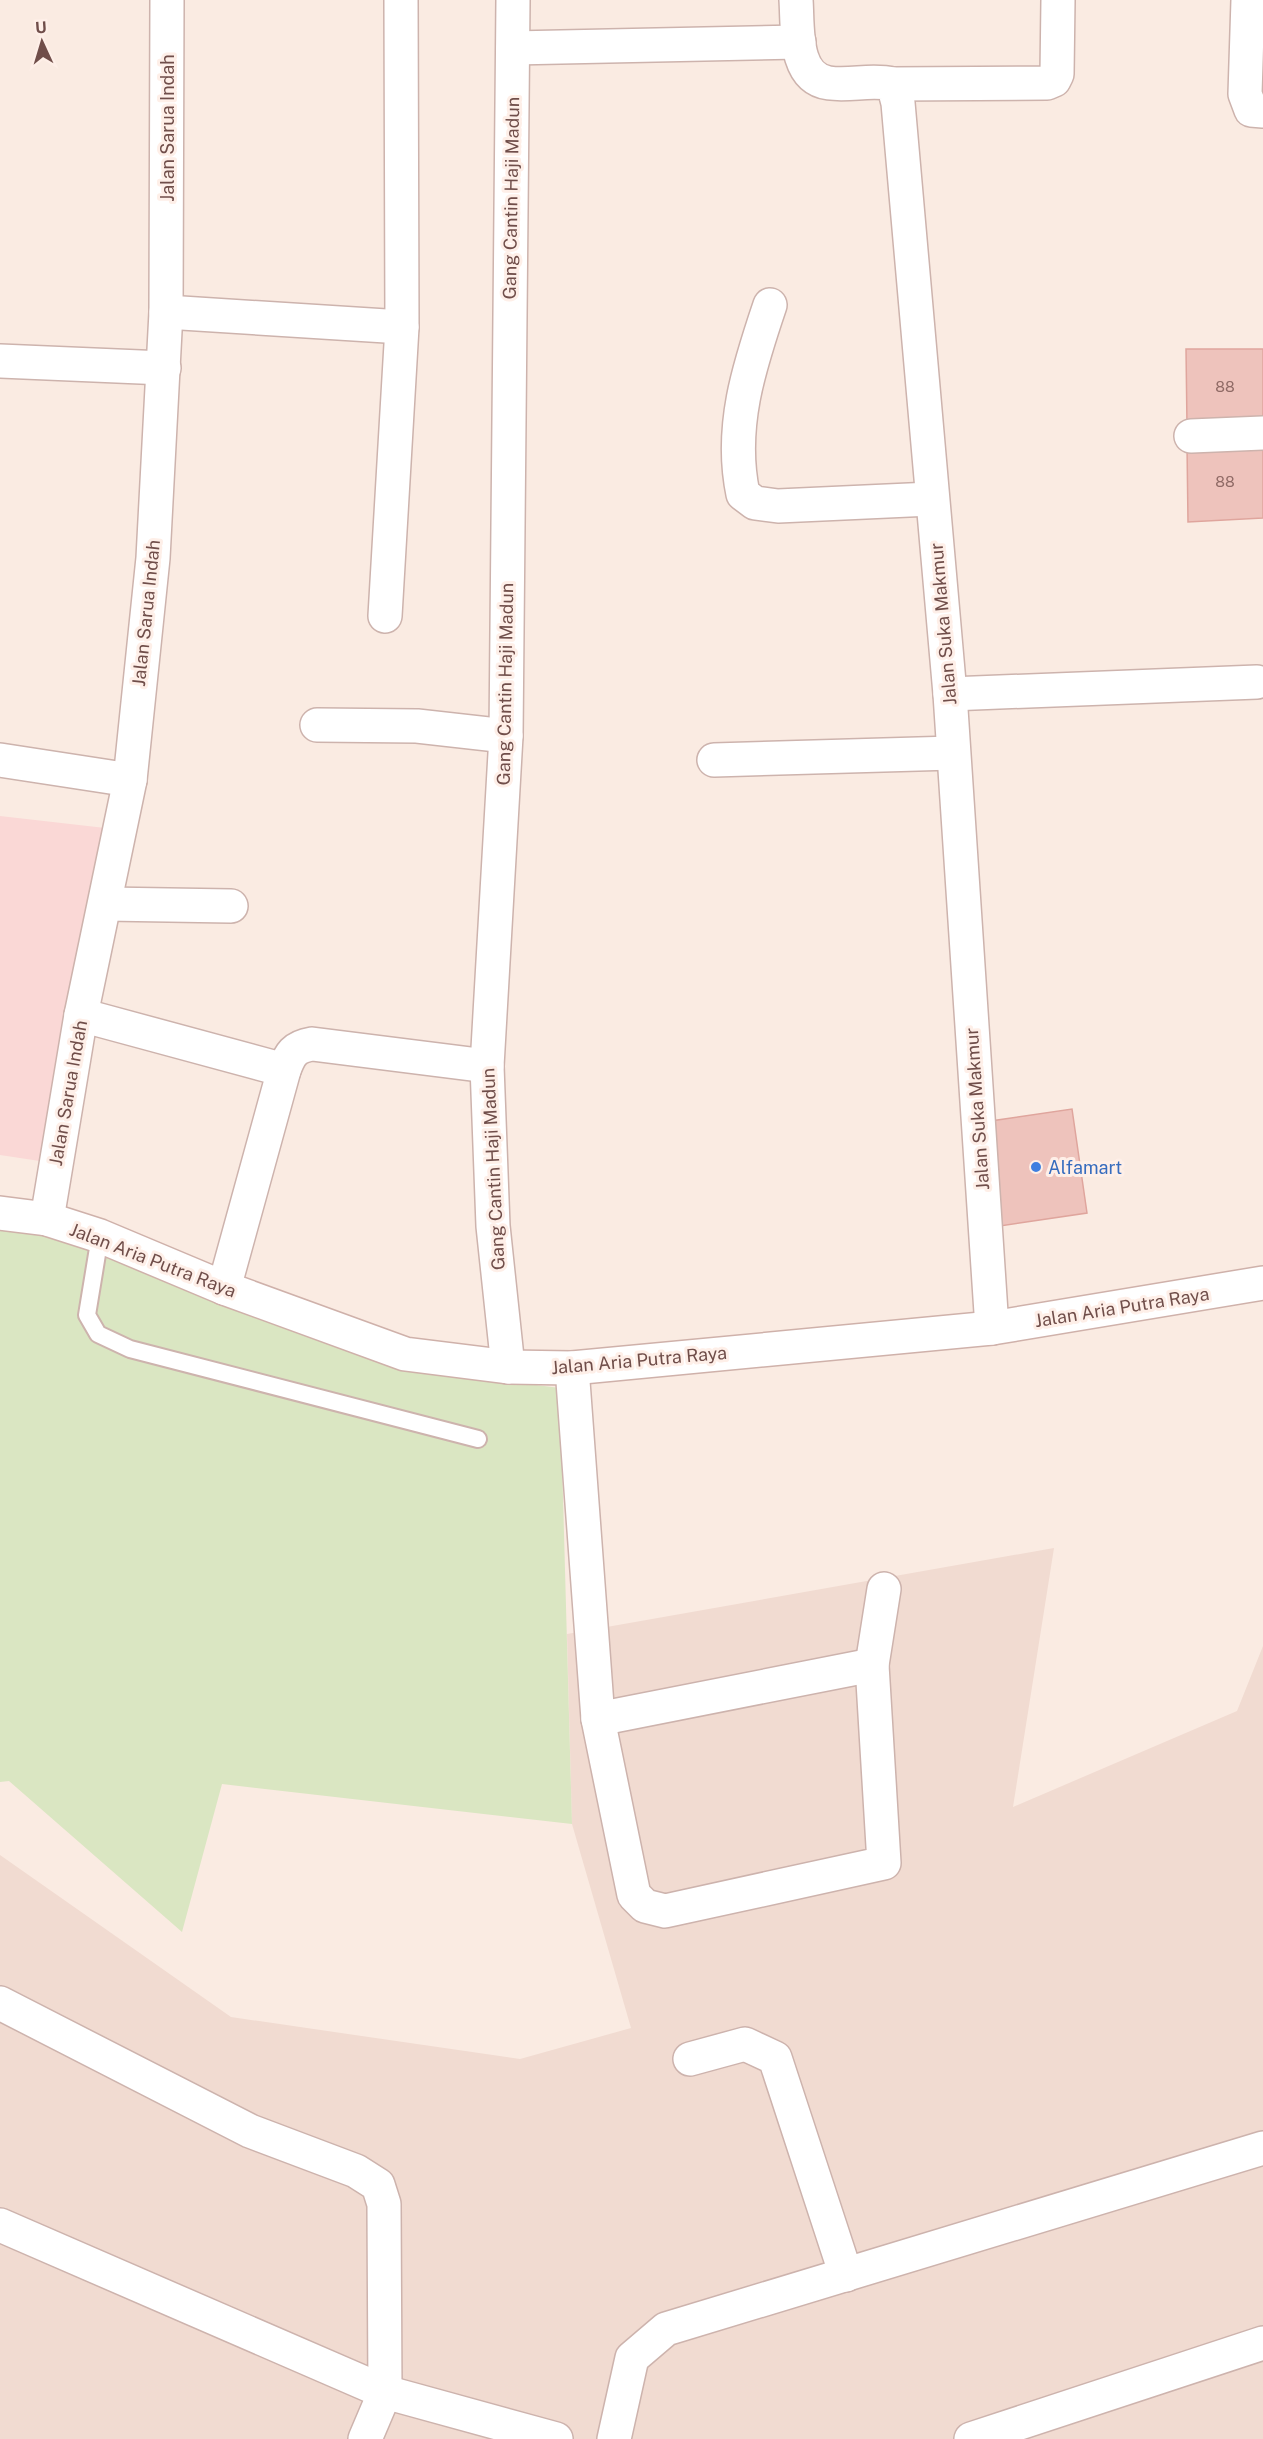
<svg xmlns="http://www.w3.org/2000/svg" width="1263" height="2439" font-family="'Public Sans',sans-serif">
	<style>
		.residential { fill: #f1dbd1 }
		.commercial { fill: #fad8d6 }
		.green { fill: #dae6c2 }
		.building { fill: #eec3bc; stroke: #dfa59d; stroke-width: 1.5 }
		.lines { fill: none; stroke-linecap: round; stroke-linejoin: round }
		.lane-casing { stroke: #cdb3ad; stroke-width: 20 }
		.street-casing { stroke: #cdb3ad; stroke-width: 36 }
		.secondary-casing { stroke: #cfb1aa; stroke-width: 36 }
		.lane { stroke: #fff; stroke-width: 16 }
		.street { stroke: #fff; stroke-width: 33 }
		.secondary { stroke: #fff; stroke-width: 33 }
		.shop-dot { fill: #3f7fe0; stroke: #feefe8; stroke-width: 2 }
		.labels { text-anchor: middle; dominant-baseline: central; stroke-width: 6; stroke-linejoin: round; paint-order: stroke }
		.number-label { font-size: 15px; fill: #906b66 }
		.street-label { font-size: 18px; fill: #704e4a; stroke: #feefe8 }
		.shop-label { font-size: 18px; fill: #366cbe; stroke: #feefe8; text-anchor: start }
	</style>
	<rect width="100%" height="100%" fill="#faebe2"/>
	<polygon class="residential" points="1054,1548 1013,1807 1237,1711 1263,1646 1263,2439 0,2439 0,1855 231,2017 520,2059 631,2028 572,1824 567,1634"/>
	<polygon class="commercial" points="0,816 114,829 66,1165 0,1155"/>
	<polygon class="green" points="0,1220 93,1241 407,1369 560,1388 572,1824 222,1784 182,1932 9,1781 0,1782"/>
	<g class="building">
		<polygon points="1186,349 1263,349 1263,422 1187,426"/>
		<polygon points="1187,445 1263,445 1263,518 1188,522"/>
		<polygon points="1072,1109 1087,1213 1000,1226 984,1122"/>
	</g>
	<g class="lines">
		<defs>
			<polyline id="lane" points="100,1236 87,1315 98,1334 130,1349 478,1439"/>
			<g id="street">
				<path d="M796,0c2,27 -3,78 33,83 22,3 42,-4 64,1l5,19 52,591 42,634"/>
				<polyline points="1248,0 1245,94 1251,110 1263,111"/>
				<polyline points="513,48 799,42"/>
				<polyline points="893,84 1047,83 1054,80 1057,74 1058,0"/>
				<path d="M770,305c-21,62 -41,123 -27,189l12,9 23,3 153,-7"/>
				<polyline points="166,312 402,327"/>
				<polyline points="0,361 164,368"/>
				<polyline points="1191,436 1263,433"/>
				<polyline points="385,616 402,327 401,0"/>
				<polyline points="950,694 1257,682"/>
				<polyline points="317,725 417,726 506,736"/>
				<polyline points="0,760 130,780"/>
				<polyline points="714,760 953,753"/>
				<polyline points="106,904 231,906"/>
				<polyline points="81,1015 284,1070"/>
				<polyline points="47,1219 81,1015 130,780 153,558 166,312 167,0"/>
				<path d="M224,1288l60,-218c6,-16 10,-23 28,-26l175,22"/>
				<polyline points="508,1367 493,1226 487,1066 506,736 513,0"/>
				<polyline points="572,1368 598,1719 634,1895 645,1906 665,1911 884,1863 872,1665 884,1589"/>
				<polyline points="598,1719 872,1665"/>
				<polyline points="0,2003 250,2131 356,2171 378,2185 384,2204 385,2392 365,2439"/>
				<polyline points="690,2059 745,2044 775,2058 846,2275"/>
				<polyline points="0,2225 385,2392 556,2439"/>
				<polyline points="614,2439 632,2358 666,2329 1263,2148"/>
				<polyline points="971,2439 1263,2343"/>
			</g>
			<polyline id="secondary" points="0,1213 47,1219 100,1236 224,1288 405,1354 508,1367 572,1368 992,1328 1263,1283"/>
		</defs>
		<use href="#lane" class="lane-casing"/>
		<use href="#street" class="street-casing"/>
		<use href="#secondary" class="secondary-casing"/>
		<use href="#lane" class="lane"/>
		<use href="#street" class="street"/>
		<use href="#secondary" class="secondary"/>
	</g>
	<circle class="shop-dot" cx="1036" cy="1167" r="6"/>
	<g class="labels">
		<g class="number-label">
			<text x="1225" y="386">88</text>
			<text x="1225" y="481">88</text>
		</g>
		<g class="street-label">
			<text transform="translate(167 128) rotate(-90)">Jalan Sarua Indah</text>
			<text transform="translate(511 198) rotate(-89)">Gang Cantin Haji Madun</text>
			<text transform="translate(146 613) rotate(-84)">Jalan Sarua Indah</text>
			<text transform="translate(943 624) rotate(-95)">Jalan Suka Makmur</text>
			<text transform="translate(505 684) rotate(-89)">Gang Cantin Haji Madun</text>
			<text transform="translate(68 1093) rotate(-80)">Jalan Sarua Indah</text>
			<text transform="translate(977 1109) rotate(-94)">Jalan Suka Makmur</text>
			<text transform="translate(493 1169) rotate(-93)">Gang Cantin Haji Madun</text>
			<text transform="translate(153 1260) rotate(21)">Jalan Aria Putra Raya</text>
			<text transform="translate(1122 1307) rotate(-9)">Jalan Aria Putra Raya</text>
			<text transform="translate(639 1360) rotate(-5)">Jalan Aria Putra Raya</text>
		</g>
		<g class="shop-label">
			<text x="1048" y="1167">Alfamart</text>
		</g>
	</g>
	<g transform="translate(42 42) rotate(356)" stroke="#feefe8" stroke-width="4.5" paint-order="stroke">
	<path d="M0-4.5L10 22L0 15L-10 22Z" fill="#704e4a"/>
	<text y="-9" font-size="16" font-weight="bold" text-anchor="middle" fill="#704e4a">U</text>
	</g>
</svg>
